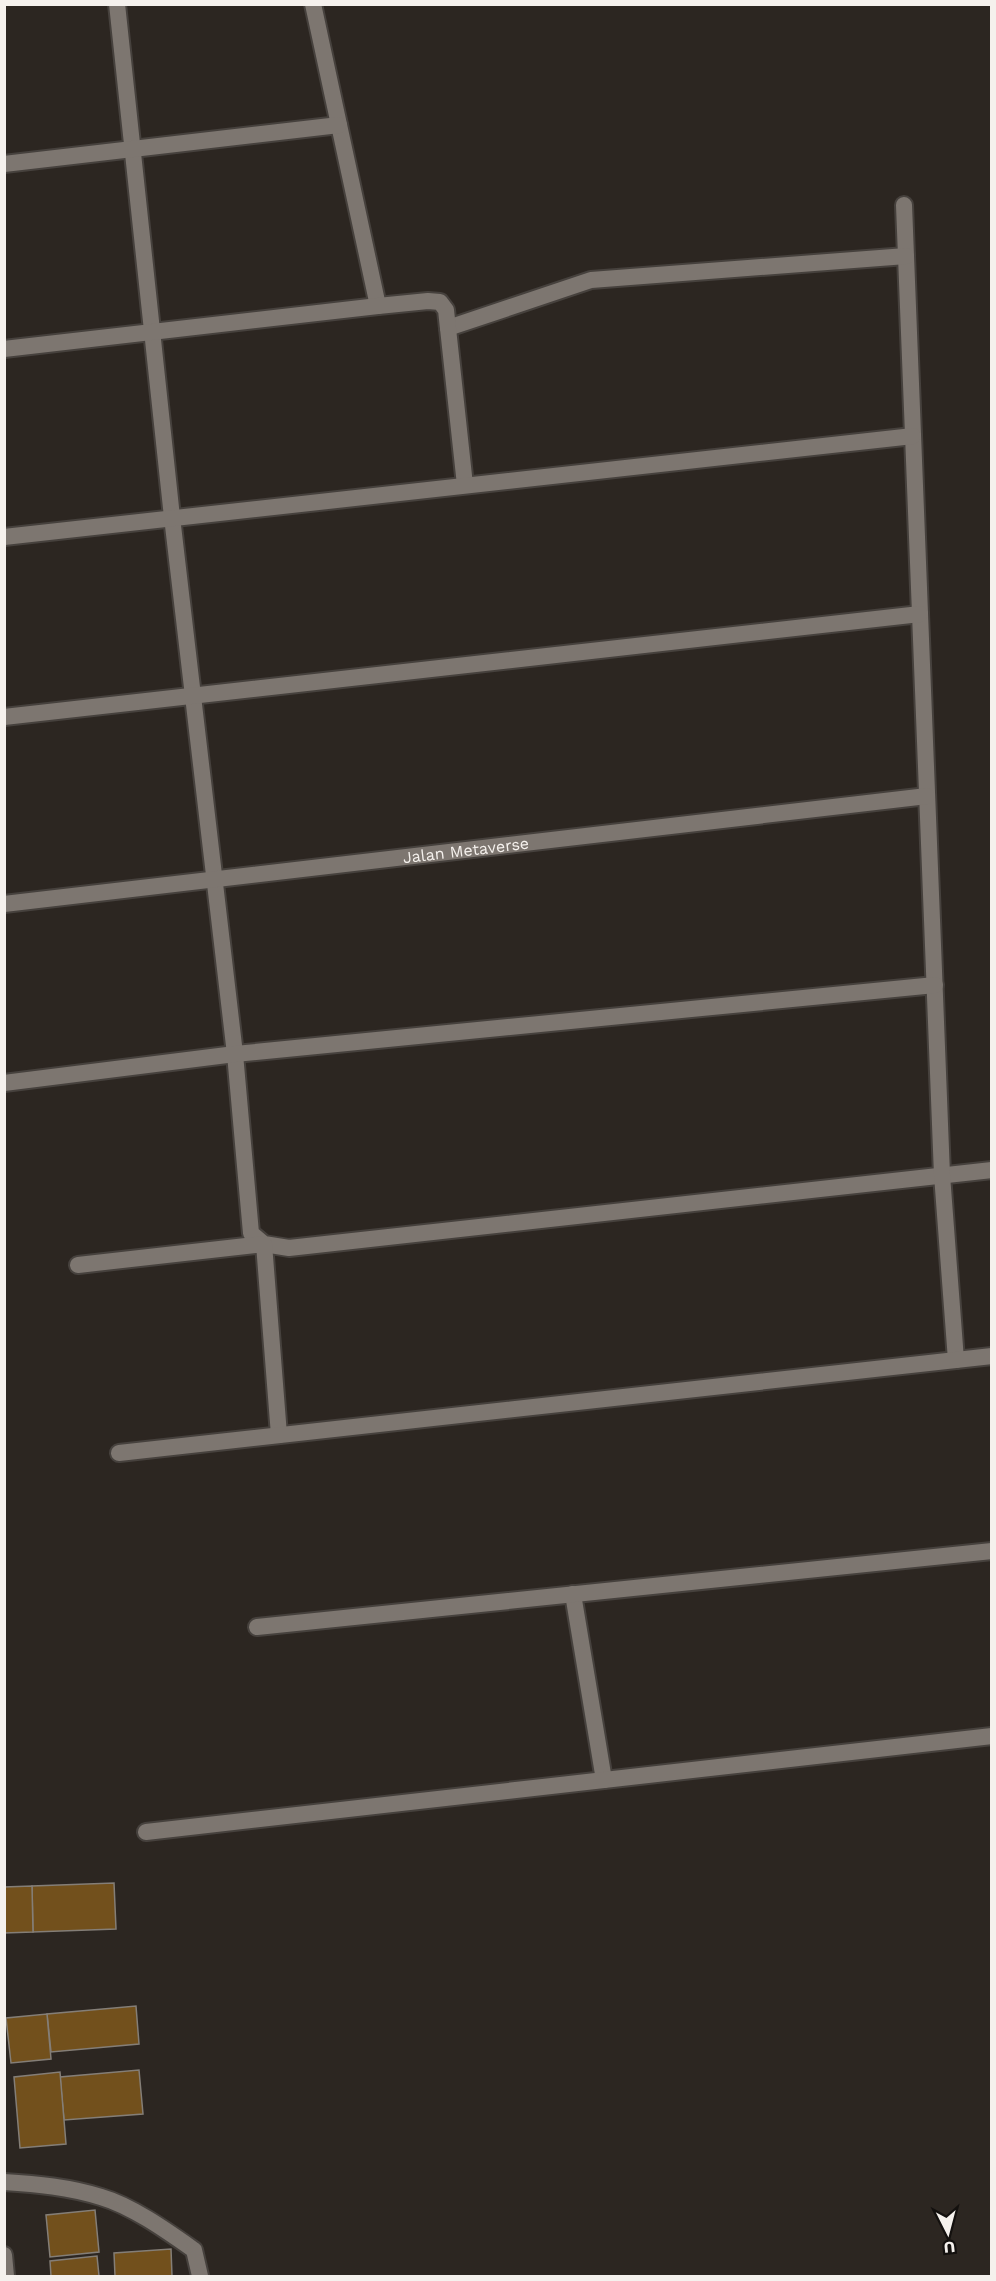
<svg xmlns="http://www.w3.org/2000/svg" width="996" height="2281" font-family="'Work Sans',sans-serif">
	<style>
		.building { fill: #72501c; stroke: #847e77; stroke-width: 1.5 }
		.lines { fill: none; stroke-linecap: round; stroke-linejoin: round }
		.minor-casing { stroke: #46413d; stroke-width: 20 }
		.minor { stroke: #7d7670; stroke-width: 16 }
		.labels { text-anchor: middle; dominant-baseline: central; stroke-width: 4.5; stroke-linejoin: round; paint-order: stroke }
		.street-label { font-size: 16px; fill: #f5f1ed; stroke: #13100e }
	</style>
	<rect width="100%" height="100%" fill="#2c2621"/>
	<g class="building">
		<polygon points="114,1883 116,1929 33,1932 32,1886"/>
		<polygon points="32,1886 33,1932 4,1933 4,1887"/>
		<polygon points="136,2006 139,2044 51,2052 47,2014"/>
		<polygon points="47,2014 51,2059 11,2063 6,2018"/>
		<polygon points="139,2070 143,2114 64,2120 60,2077"/>
		<polygon points="60,2072 66,2144 20,2148 14,2077"/>
		<polygon points="95,2210 99,2252 50,2257 46,2215"/>
		<polygon points="171,2249 172,2276 115,2276 114,2253"/>
		<polygon points="97,2256 99,2276 51,2276 50,2261"/>
	</g>
	<g class="lines">
		<defs>
			<g id="minor">
				<polyline points="117,4 172,517 235,1054 251,1233 264,1244 289,1248 992,1170"/>
				<polyline points="313,4 378,306"/>
				<polyline points="4,164 339,125"/>
				<polyline points="904,205 942,1175 956,1360"/>
				<polyline points="448,328 591,280 906,256"/>
				<polyline points="4,349 378,306 428,301 440,302 446,310 465,485"/>
				<polyline points="4,537 913,436"/>
				<polyline points="4,717 920,614"/>
				<path id="s1" d="M4,904l923,-108"/>
				<polyline points="4,1083 235,1054 935,985"/>
				<polyline points="78,1265 264,1244 279,1435"/>
				<polyline points="119,1453 992,1356"/>
				<polyline points="573,1594 604,1780"/>
				<polyline points="257,1627 992,1551"/>
				<polyline points="146,1832 992,1736"/>
				<path d="M4,2182c33,2 65,5 97,15 31,9 66,34 93,53l6,26"/>
				<polyline points="4,2255 6,2276"/>
			</g>
		</defs>
		<use href="#minor" class="minor-casing"/>
		<use href="#minor" class="minor"/>
	</g>
	<g class="labels">
		<g class="street-label">
			<text stroke="none"><textPath href="#s1" startOffset="465">Jalan Metaverse</textPath></text>
		</g>
	</g>
	<rect width="996" height="2281" fill="none" stroke="#f5f1ed" stroke-width="12"/>
	<g transform="translate(948 2233) rotate(174)" stroke="#13100e" stroke-width="4.5" paint-order="stroke">
	<path d="M0-4.5L10 22L0 15L-10 22Z" fill="#f5f1ed"/>
	<text y="-9" font-size="16" font-weight="bold" text-anchor="middle" fill="#f5f1ed">U</text>
	</g>
</svg>
